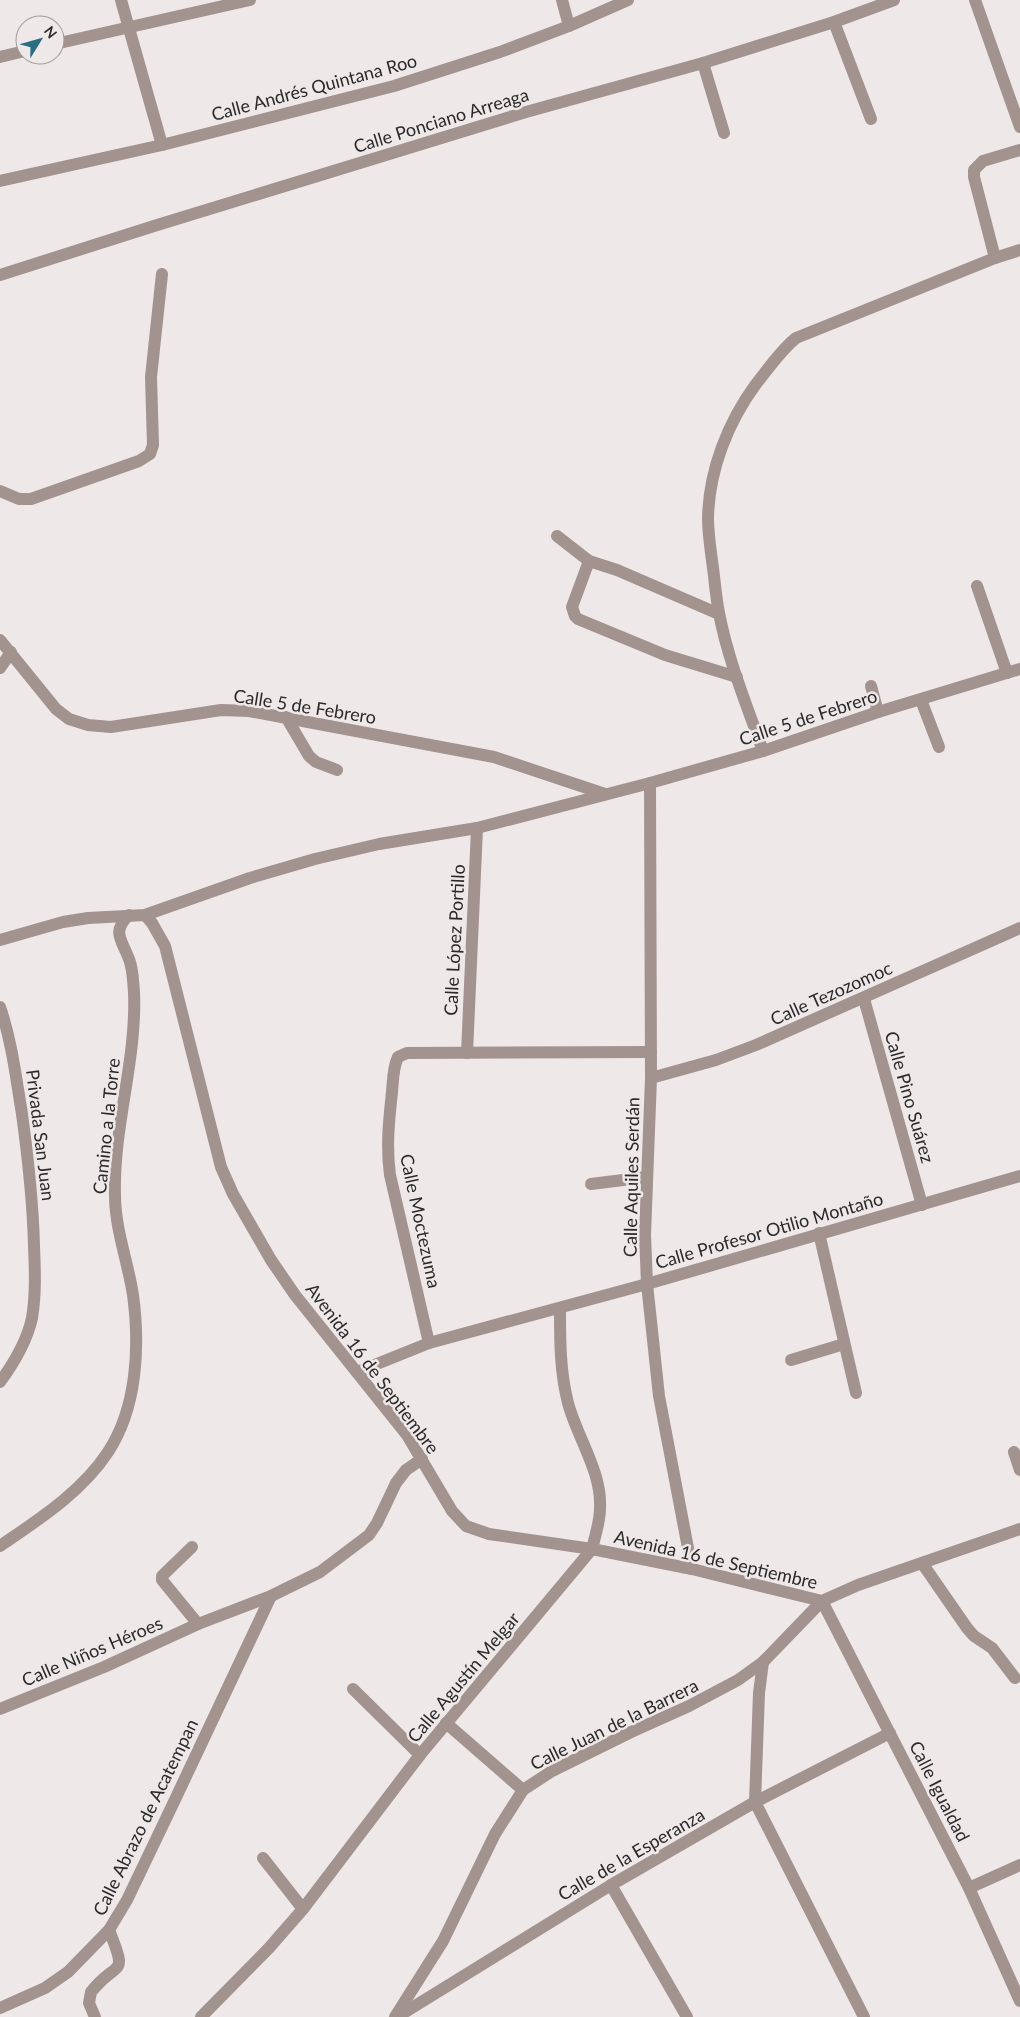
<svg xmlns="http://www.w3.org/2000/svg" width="1020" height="2017" font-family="Lato,sans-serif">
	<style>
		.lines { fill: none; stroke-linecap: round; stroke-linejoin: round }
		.minor { stroke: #a2938f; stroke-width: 12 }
		.labels { text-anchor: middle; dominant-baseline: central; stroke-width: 5; stroke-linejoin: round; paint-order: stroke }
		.street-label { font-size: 18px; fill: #2b2929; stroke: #eee8e9 }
	</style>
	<rect width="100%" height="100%" fill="#eee8e9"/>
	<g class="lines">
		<g class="minor">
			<polyline points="121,0 162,145"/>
			<polyline points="562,0 569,26"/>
			<polyline points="975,0 1020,127"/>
			<polyline points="834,22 871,119"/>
			<polyline points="55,44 250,0"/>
			<polyline points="0,57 25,51"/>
			<polyline points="703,63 724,133"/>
			<polyline points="0,181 162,145 394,86 500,52 569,26 628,0"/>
			<polyline points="995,258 974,177 974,170 983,161 1020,150"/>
			<polyline points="0,275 154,226 526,112 703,63 834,22 894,0"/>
			<polyline points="0,491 19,499 31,499 139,461 150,454 153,445 151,377 162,274"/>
			<polyline points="557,536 589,561 617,570 719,614"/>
			<polyline points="589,561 572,607 575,616 578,619 665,655 737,677"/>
			<polyline points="977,586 1007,673"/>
			<polyline points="0,640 56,709 69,719 88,725 111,727 221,710 249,711 494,757 605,794"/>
			<polyline points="0,668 11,652"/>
			<polyline points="871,686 878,712"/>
			<polyline points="921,700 939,747"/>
			<polyline points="286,717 309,756 316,762 337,770"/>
			<path d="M763,751c-16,-45 -35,-91 -44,-138 -3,-15 -4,-30 -6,-45 -2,-16 -5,-33 -5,-50 1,-48 20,-96 48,-134 13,-16 24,-33 40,-46l199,-80 25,-8"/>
			<polyline points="650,783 651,1078 645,1235 647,1284 659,1396 692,1569"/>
			<polyline points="145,915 152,923 165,946 221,1167 233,1194 271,1260 295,1295 407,1435 452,1511 466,1526 489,1534 592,1549 692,1569 822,1601 858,1585 1020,1529"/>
			<polyline points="0,940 63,922 88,918 145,915 250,878 315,859 379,844 477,828 650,783 763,751 878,712 1020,669"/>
			<polyline points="864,999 922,1205"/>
			<path d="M0,1007c12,35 16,71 22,107 6,44 11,88 12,132 1,24 2,48 -2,72 -5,23 -18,45 -32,64"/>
			<polyline points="467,1053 477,828"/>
			<polyline points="651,1078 716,1060 756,1045 1020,928"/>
			<polyline points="591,1184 647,1177"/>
			<polyline points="819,1233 856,1393"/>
			<path d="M429,1343l-39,-168c-4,-29 -1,-55 2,-83 1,-12 1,-25 6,-35l9,-4 244,-1"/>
			<polyline points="791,1360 844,1344"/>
			<polyline points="357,1372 429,1343 647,1284 1020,1176"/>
			<polyline points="1014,1452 1020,1470"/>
			<path d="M0,1546c38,-26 82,-54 108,-94 29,-44 32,-105 25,-157 -5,-33 -18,-66 -18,-100 -2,-68 22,-135 19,-203 -1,-11 -1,-23 -5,-33 -7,-19 -18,-27 0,-44"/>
			<polyline points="192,1547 162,1576 162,1580 198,1624"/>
			<polyline points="922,1563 967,1628 974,1636 992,1648 1015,1678"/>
			<polyline points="822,1601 969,1888 1020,2001"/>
			<polyline points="763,1662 759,1693 755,1802 864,2017"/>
			<polyline points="353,1689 420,1755"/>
			<polyline points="0,1709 104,1667 198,1624 271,1596 320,1572 369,1535 377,1523 396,1483 406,1470 422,1459"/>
			<polyline points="446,1723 523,1790"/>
			<polyline points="263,1858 303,1909"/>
			<polyline points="611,1885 687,2017"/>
			<polyline points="969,1888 1020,1865"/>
			<polyline points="0,2008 45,1988 68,1972 109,1930 127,1900 172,1806 271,1596"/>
			<path d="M95,2017l-6,-14 2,-11c26,-33 38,-13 18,-62"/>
			<path d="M201,2017l68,-69 34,-39 117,-154 172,-206c3,-13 8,-27 8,-41 2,-36 -23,-71 -32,-105 -8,-31 -8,-62 -8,-94"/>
			<polyline points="395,2017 443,1941 495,1834 523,1790 552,1771 631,1732 689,1706 738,1680 763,1662 822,1601"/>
			<polyline points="397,2017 611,1885 755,1802 890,1733"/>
		</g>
	</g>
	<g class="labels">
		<g class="street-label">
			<text transform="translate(314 87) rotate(-15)">Calle Andrés Quintana Roo</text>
			<text transform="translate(441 120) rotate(-17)">Calle Ponciano Arreaga</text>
			<text transform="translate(305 706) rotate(9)">Calle 5 de Febrero</text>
			<text transform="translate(808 717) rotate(-18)">Calle 5 de Febrero</text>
			<text transform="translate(454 940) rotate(-87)">Calle López Portillo</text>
			<text transform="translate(831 993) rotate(-24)">Calle Tezozomoc</text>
			<text transform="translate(910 1097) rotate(74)">Calle Pino Suárez</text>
			<text transform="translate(106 1126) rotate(-84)">Camino a la Torre</text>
			<text transform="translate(41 1135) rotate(83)">Privada San Juan</text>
			<text transform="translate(631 1177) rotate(-89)">Calle Aquiles Serdán</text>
			<text transform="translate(421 1221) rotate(78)">Calle Moctezuma</text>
			<text transform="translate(769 1230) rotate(-16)">Calle Profesor Otilio Montaño</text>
			<text transform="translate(373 1368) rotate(53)">Avenida 16 de Septiembre</text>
			<text transform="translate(716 1559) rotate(13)">Avenida 16 de Septiembre</text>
			<text transform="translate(92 1651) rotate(-23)">Calle Niños Héroes</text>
			<text transform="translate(463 1677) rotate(-50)">Calle Agustín Melgar</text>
			<text transform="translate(614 1724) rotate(-26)">Calle Juan de la Barrera</text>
			<text transform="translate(940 1791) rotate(63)">Calle Igualdad</text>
			<text transform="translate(145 1817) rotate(-64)">Calle Abrazo de Acatempan</text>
			<text transform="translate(631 1854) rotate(-30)">Calle de la Esperanza</text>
		</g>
	</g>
	<g transform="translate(40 40) rotate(53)"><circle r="24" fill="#eee8e9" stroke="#a09c9c"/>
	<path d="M0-4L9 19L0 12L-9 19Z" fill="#2c6e81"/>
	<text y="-8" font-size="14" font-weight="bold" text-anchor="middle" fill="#2b2929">N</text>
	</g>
</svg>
